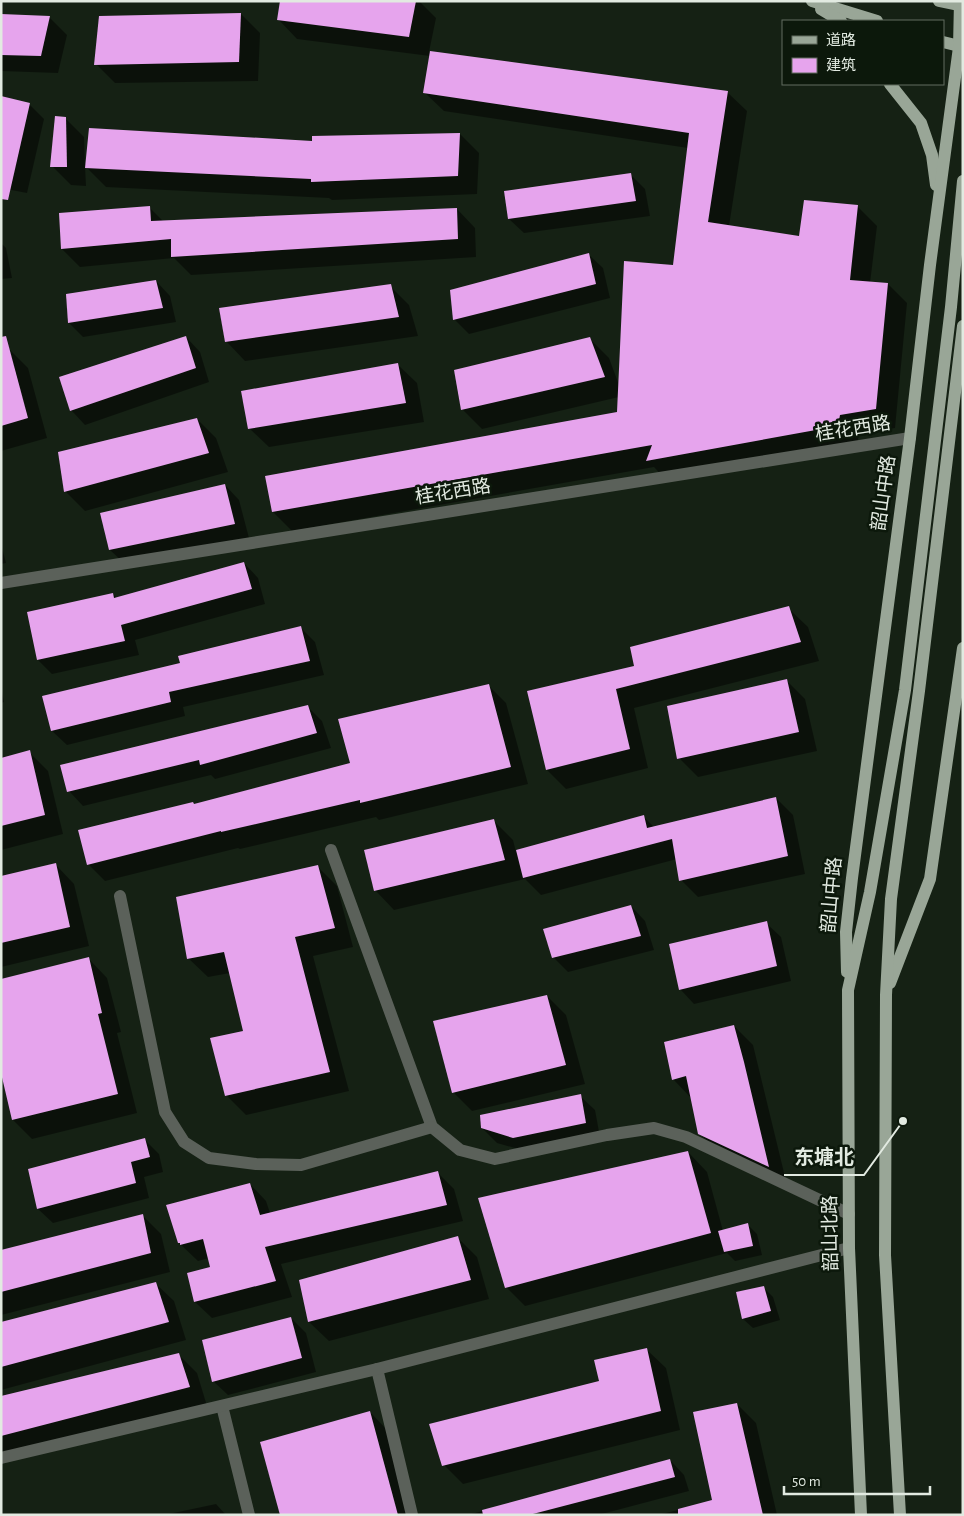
<svg xmlns="http://www.w3.org/2000/svg" width="964" height="1516" font-family="'Alegreya Sans','Noto Sans SC',sans-serif">
	<style>
		.shadow { fill: #0007 }
		.building { fill: #e6a4ed }
		.lines { fill: none; stroke-linecap: round; stroke-linejoin: round }
		.minor { stroke: #5b615a; stroke-width: 12 }
		.major { stroke: #99a697; stroke-width: 12 }
		.labels { text-anchor: middle; dominant-baseline: central; stroke-width: 5; stroke-linejoin: round; paint-order: stroke }
		.street-label { font-size: 19px; fill: #e2eae1; stroke: #0c180b }
		.leader { fill: none; stroke: #e2eae1; stroke-width: 2 }
		.callout-dot { fill: #e2eae1; stroke: #0c180b; stroke-width: 2 }
		.callout-label { font-size: 20px; text-anchor: middle; font-weight: bold; fill: #e2eae1; stroke: #0c180b; stroke-width: 5; stroke-linejoin: round; paint-order: stroke }
	</style>
	<rect width="100%" height="100%" fill="#152114"/>
	<g class="shadow">
		<polygon points="282,1 419,1 436,18 429,52 727,92 747,111 729,226 800,237 858,207 877,226 870,283 888,284 907,303 895,428 859,434 857,445 666,480 654,467 292,531 273,512 618,413 619,397 482,429 463,410 455,371 590,339 609,358 619,385 674,266 688,148 444,111 424,92 430,56 297,39 278,19"/>
		<polygon points="241,14 260,33 258,81 115,83 96,64"/>
		<polygon points="1,15 49,17 67,35 58,73 1,71"/>
		<polygon points="29,104 44,119 27,193 1,188"/>
		<polygon points="65,118 84,137 85,164 313,142 460,134 479,153 477,194 332,200 329,198 106,187 85,166 86,186 71,185 52,166"/>
		<polygon points="630,174 645,189 650,216 524,233 509,219"/>
		<polygon points="149,207 164,222 457,209 475,228 476,257 191,275 174,258 80,267 62,249"/>
		<polygon points="1,243 6,248 12,278 1,279"/>
		<polygon points="588,254 603,268 610,298 469,334 454,319"/>
		<polygon points="156,281 170,296 176,322 83,337 69,323"/>
		<polygon points="390,286 409,305 418,336 245,361 226,341"/>
		<polygon points="186,337 200,352 209,382 85,425 71,410"/>
		<polygon points="9,349 28,368 47,438 1,451 1,351"/>
		<polygon points="397,364 417,383 424,422 269,447 249,428"/>
		<polygon points="197,419 216,438 228,472 85,511 66,492 59,453"/>
		<polygon points="225,485 239,500 249,538 125,564 110,550"/>
		<polygon points="1,544 6,563 1,564"/>
		<polygon points="244,563 258,578 265,604 135,640 139,655 52,674 38,660 29,613 113,594 117,598"/>
		<polygon points="788,608 808,627 819,661 634,708 648,768 566,789 547,770 528,691 635,667"/>
		<polygon points="301,628 315,642 324,675 183,707 185,716 67,745 52,731 182,664"/>
		<polygon points="786,680 805,699 817,751 698,777 679,758"/>
		<polygon points="488,685 506,703 528,784 379,820 376,817 240,849 238,848 105,881 88,864 195,805 351,764"/>
		<polygon points="1,687 4,702 1,703"/>
		<polygon points="307,706 322,721 331,748 215,779 211,775 83,806 69,791"/>
		<polygon points="29,752 48,771 63,834 1,850 1,759"/>
		<polygon points="776,798 793,815 805,874 698,897 681,880 677,859 541,895 525,879 394,910 375,890 494,821 513,840 516,852 643,816 655,828"/>
		<polygon points="55,864 74,884 89,946 1,967 1,877"/>
		<polygon points="318,867 337,886 353,947 313,956 349,1091 246,1115 226,1095 244,1032 230,973 208,977 188,958"/>
		<polygon points="631,906 645,921 654,950 568,972 553,957"/>
		<polygon points="766,923 781,937 791,981 694,1004 680,989"/>
		<polygon points="88,958 107,978 121,1032 117,1033 137,1113 32,1139 13,1120 1,1071"/>
		<polygon points="547,996 566,1015 585,1084 472,1111 453,1092"/>
		<polygon points="734,1026 753,1045 787,1185 719,1153 699,1133 692,1099 673,1079"/>
		<polygon points="580,1096 595,1110 600,1137 529,1152 497,1143 482,1128"/>
		<polygon points="144,1139 159,1154 163,1172 144,1177 149,1198 53,1223 38,1209"/>
		<polygon points="688,1152 707,1172 723,1231 747,1224 757,1234 762,1255 735,1261 727,1253 525,1306 506,1287"/>
		<polygon points="437,1172 454,1189 463,1221 281,1264 292,1297 212,1318 195,1302 212,1268 209,1258 198,1261 179,1243 250,1184 266,1201 270,1213"/>
		<polygon points="142,1215 161,1234 170,1272 1,1315 1,1251"/>
		<polygon points="458,1238 477,1257 489,1299 329,1341 309,1322"/>
		<polygon points="155,1283 174,1301 186,1340 1,1390 1,1332"/>
		<polygon points="763,1287 773,1297 780,1320 753,1328 743,1319"/>
		<polygon points="291,1318 306,1333 316,1372 228,1395 213,1381"/>
		<polygon points="646,1349 666,1368 680,1430 463,1484 444,1465 601,1382"/>
		<polygon points="178,1354 197,1373 207,1406 1,1459 1,1397"/>
		<polygon points="737,1404 756,1423 777,1515 658,1515 714,1501"/>
		<polygon points="370,1412 389,1432 411,1515 281,1515"/>
		<polygon points="670,1460 684,1475 689,1491 598,1515 468,1515"/>
		<polygon points="216,1504 226,1515 164,1515"/>
	</g>
	<g class="building">
		<polygon points="280,1 416,1 409,37 277,20"/>
		<polygon points="241,13 239,62 94,65 99,16"/>
		<polygon points="1,14 50,16 41,56 1,55"/>
		<polygon points="430,51 728,91 708,222 799,236 804,200 858,205 850,280 888,283 876,409 840,415 838,426 646,461 652,445 272,512 265,476 617,412 624,261 673,265 689,133 423,93"/>
		<polygon points="1,96 30,103 8,200 1,199"/>
		<polygon points="55,116 66,117 67,167 50,167"/>
		<polygon points="89,128 312,141 312,136 460,133 458,176 311,182 311,179 85,168"/>
		<polygon points="631,173 636,201 508,219 504,191"/>
		<polygon points="150,206 151,221 457,208 458,239 171,257 171,239 61,249 59,213"/>
		<polygon points="589,253 596,284 453,320 450,290"/>
		<polygon points="156,280 163,308 68,323 66,294"/>
		<polygon points="391,284 399,317 225,342 219,308"/>
		<polygon points="6,336 28,418 1,426 1,337"/>
		<polygon points="186,336 196,368 70,411 59,377"/>
		<polygon points="590,337 605,377 461,410 454,370"/>
		<polygon points="398,363 406,403 248,429 241,391"/>
		<polygon points="197,418 209,453 64,492 58,452"/>
		<polygon points="225,484 235,524 109,550 100,513"/>
		<polygon points="244,562 252,589 121,625 125,641 37,660 27,612 113,593 114,598"/>
		<polygon points="789,606 801,642 616,689 630,749 546,770 527,691 634,666 630,647"/>
		<polygon points="301,626 310,661 169,692 171,702 51,731 42,696 180,663 178,656"/>
		<polygon points="787,679 799,732 677,759 667,706"/>
		<polygon points="489,684 511,767 360,803 360,800 221,832 221,831 87,865 78,830 193,802 194,804 350,763 338,719"/>
		<polygon points="308,705 317,733 200,765 199,760 67,792 60,765"/>
		<polygon points="30,750 45,815 1,826 1,758"/>
		<polygon points="776,797 788,856 679,881 672,839 523,878 516,850 644,815 647,828"/>
		<polygon points="494,819 505,860 374,891 364,850"/>
		<polygon points="56,863 70,927 1,943 1,876"/>
		<polygon points="318,865 335,928 295,937 330,1072 225,1096 210,1038 243,1031 224,952 187,959 176,897"/>
		<polygon points="631,905 641,936 552,958 543,929"/>
		<polygon points="767,921 777,966 679,990 669,944"/>
		<polygon points="89,957 102,1013 98,1014 118,1094 12,1120 1,1073 1,979"/>
		<polygon points="547,995 566,1065 452,1093 433,1021"/>
		<polygon points="734,1025 744,1062 769,1167 698,1134 686,1076 672,1080 664,1042"/>
		<polygon points="581,1094 586,1123 513,1138 481,1128 480,1115"/>
		<polygon points="145,1138 150,1157 131,1162 136,1183 37,1209 28,1169"/>
		<polygon points="688,1151 711,1233 505,1288 478,1198"/>
		<polygon points="438,1171 447,1205 265,1247 276,1281 194,1302 187,1273 210,1267 203,1239 180,1245 180,1243 178,1243 166,1205 250,1183 260,1215"/>
		<polygon points="143,1214 151,1253 1,1292 1,1250"/>
		<polygon points="748,1223 753,1246 724,1252 718,1231"/>
		<polygon points="458,1236 471,1280 308,1322 299,1280"/>
		<polygon points="156,1282 169,1322 1,1367 1,1322"/>
		<polygon points="764,1286 771,1311 742,1319 736,1292"/>
		<polygon points="291,1317 302,1358 212,1382 202,1340"/>
		<polygon points="647,1348 661,1411 442,1466 429,1424 599,1381 594,1360"/>
		<polygon points="179,1353 190,1387 1,1436 1,1396"/>
		<polygon points="737,1403 763,1515 678,1515 678,1509 712,1500 693,1412"/>
		<polygon points="370,1411 398,1515 280,1515 260,1442"/>
		<polygon points="670,1459 675,1477 529,1515 483,1515 482,1510"/>
	</g>
	<g class="lines">
		<g class="minor">
			<polyline points="1,583 910,438"/>
			<polyline points="331,850 432,1127 460,1150 495,1159 607,1135 654,1128 686,1137 849,1214"/>
			<polyline points="120,896 165,1112 184,1142 209,1158 256,1164 301,1165 432,1127"/>
			<polyline points="377,1369 412,1515"/>
			<polyline points="222,1406 249,1515"/>
			<polyline points="1,1458 377,1369 849,1248"/>
		</g>
		<g class="major">
			<polyline points="812,1 877,21"/>
			<polyline points="939,1 963,6"/>
			<polyline points="821,9 841,21"/>
			<polyline points="943,42 963,47"/>
			<polyline points="890,84 921,123 932,155 936,185"/>
			<polyline points="847,972 846,932 852,878 910,438 930,265 959,47 960,1"/>
			<polyline points="890,983 930,879 963,648"/>
			<polyline points="861,1515 849,1248 848,990 870,892 905,690 951,307 963,181"/>
			<polyline points="900,1515 885,1255 886,995 891,899 919,691 963,326"/>
		</g>
	</g>
	<g class="labels">
		<g class="street-label">
			<text transform="translate(853 429) rotate(-9)">桂花西路</text>
			<text transform="translate(453 492) rotate(-9)">桂花西路</text>
			<text transform="translate(884 493) rotate(-82)">韶山中路</text>
			<text transform="translate(832 895) rotate(-85)">韶山中路</text>
			<text transform="translate(831 1233) rotate(-91)">韶山北路</text>
		</g>
	</g>
	<path class="leader" d="M903 1121L864 1175H784"/>
	<circle class="callout-dot" cx="903" cy="1121" r="5"/>
	<g class="callout-label">
		<text x="824" y="1164">东塘北</text>
	</g>
	<rect width="964" height="1516" fill="none" stroke="#e2eae1" stroke-width="5"/>
	<rect x="782" y="20" width="162" height="65" fill="#0c180b" stroke="#626c61"/>
	<rect x="792" y="36" width="25" height="8" fill="#99a697" stroke="#626c61"/>
	<text x="826" y="45" font-size="15" fill="#e2eae1">道路</text>
	<rect x="792" y="58" width="25" height="15" fill="#e6a4ed" stroke="#626c61"/>
	<text x="826" y="70" font-size="15" fill="#e2eae1">建筑</text>
	<path d="M784 1486v8h146v-8" fill="none" stroke="#e2eae1" stroke-width="2.5"/>
	<text x="792" y="1486" font-size="15" fill="#e2eae1" stroke="#0c180b" stroke-width="4" paint-order="stroke">50 m</text>
</svg>
